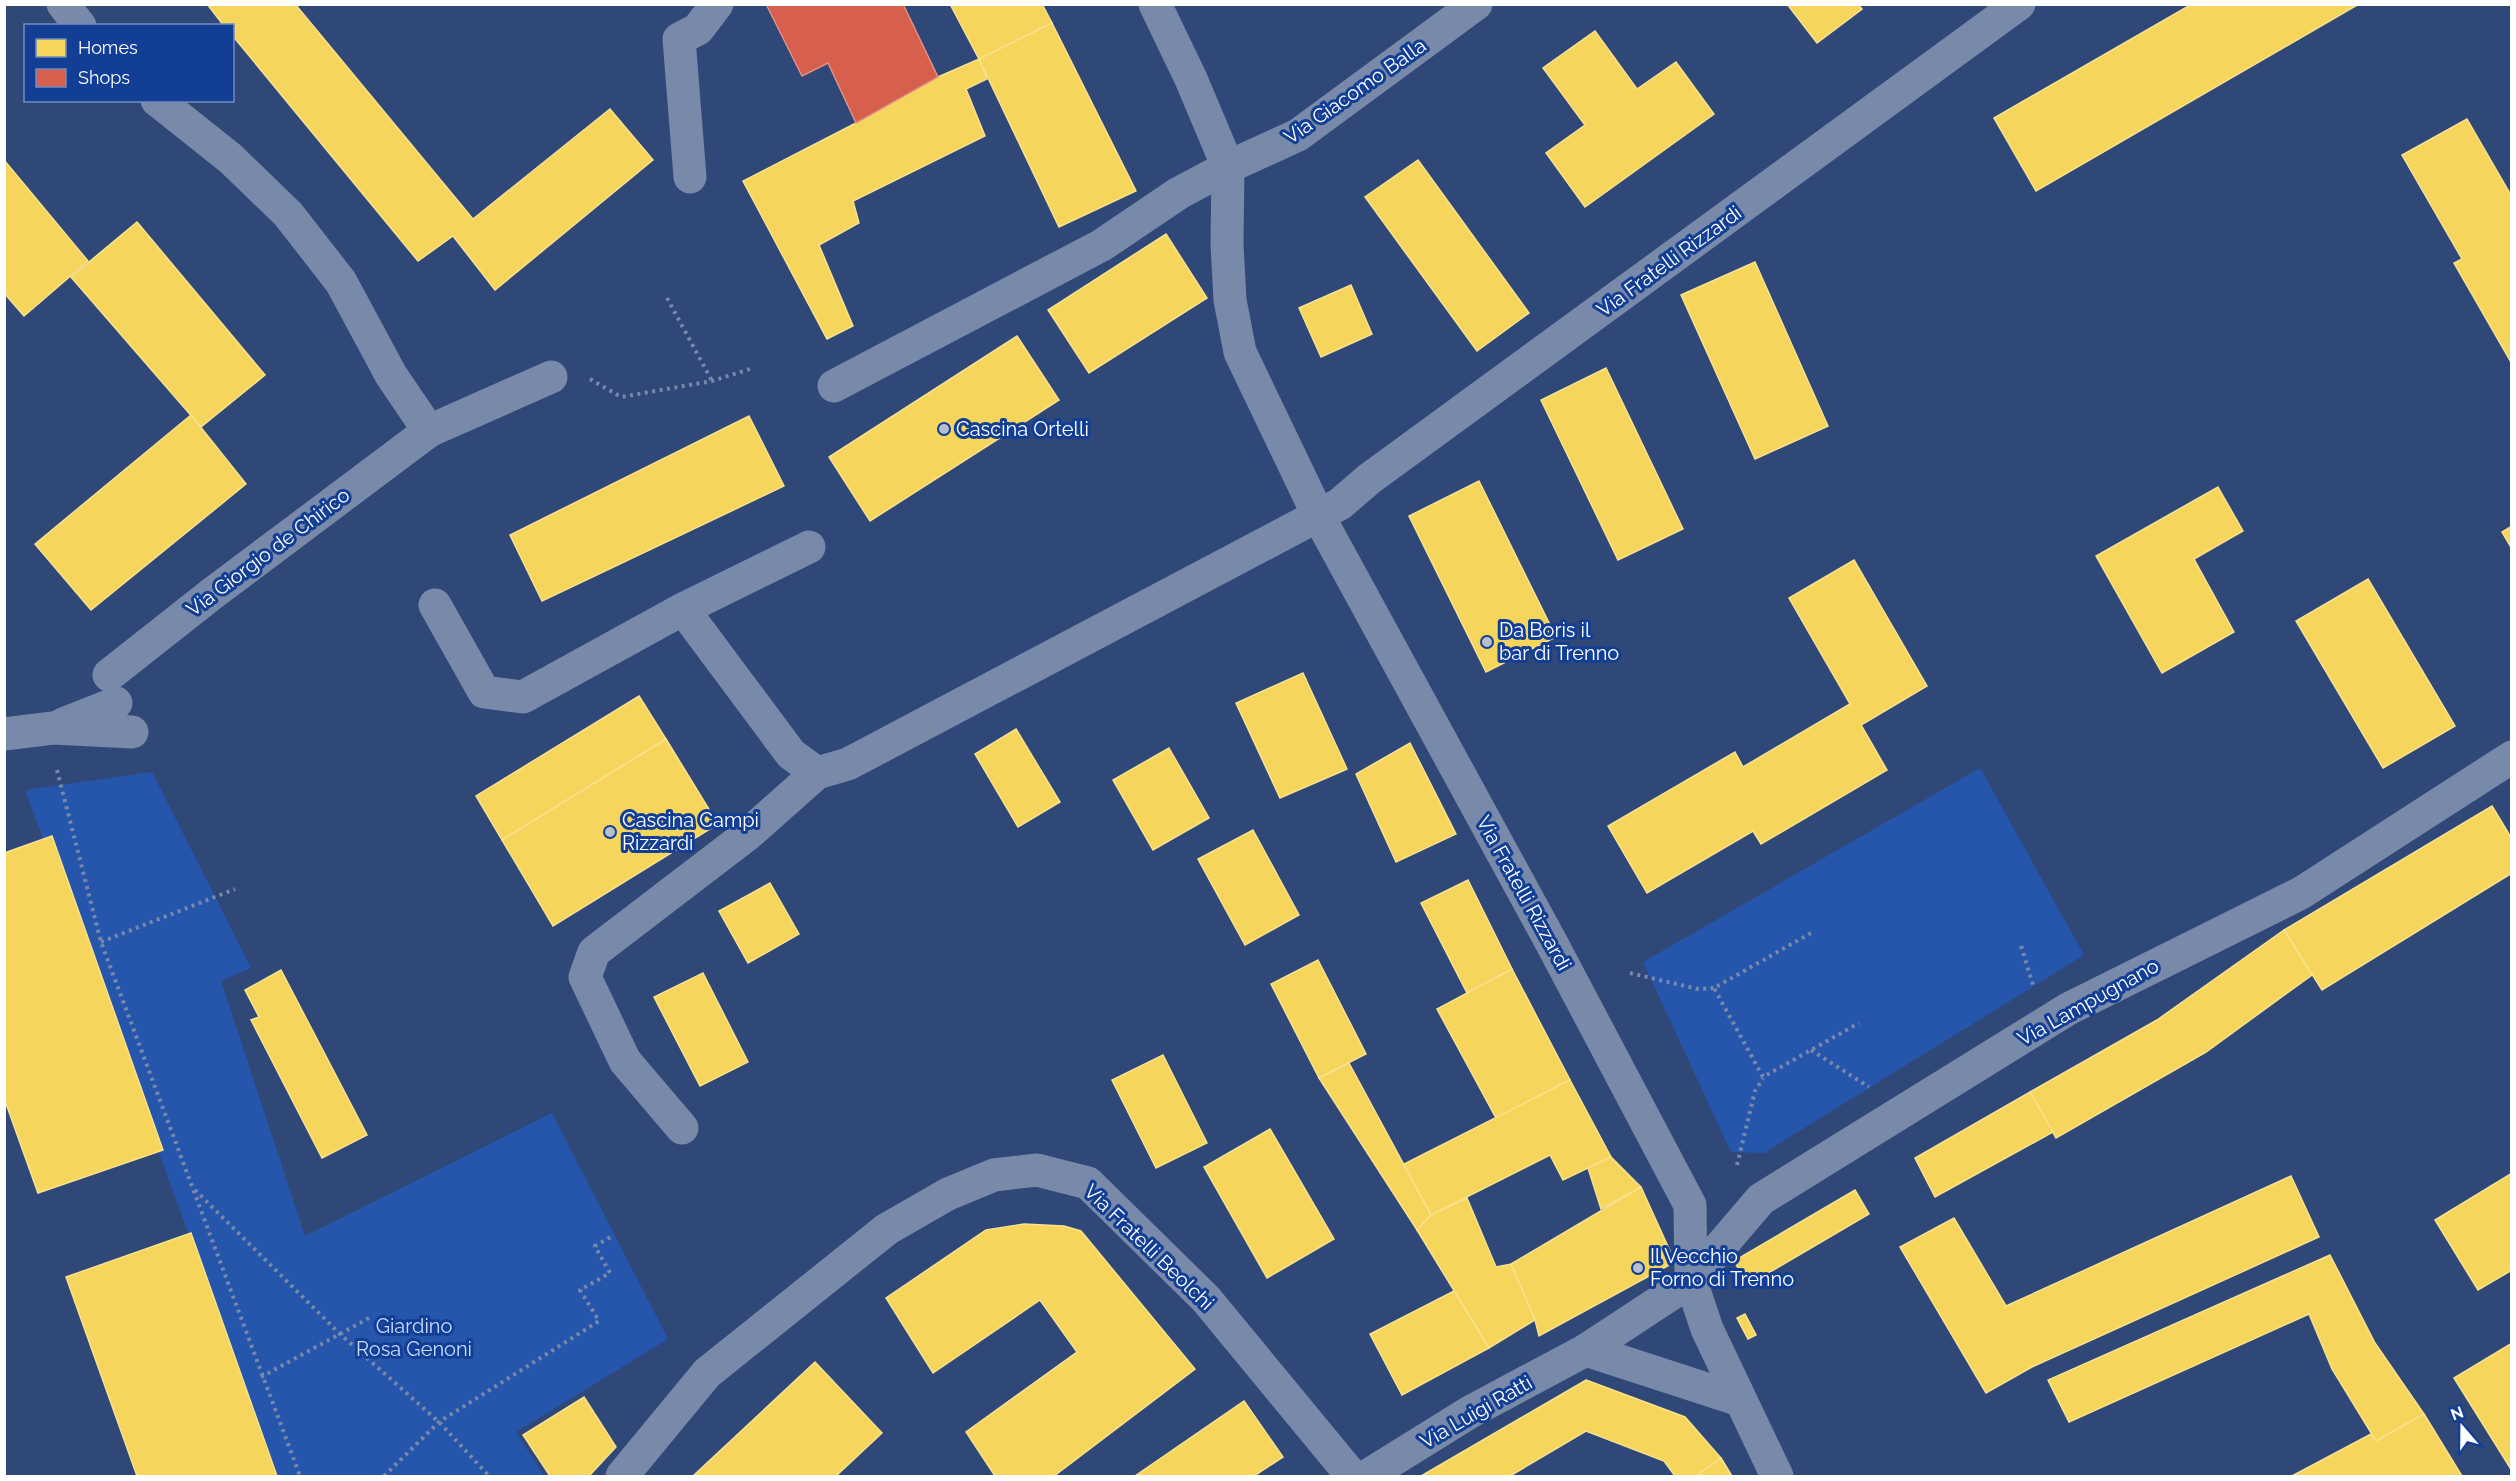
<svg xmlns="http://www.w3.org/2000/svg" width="2516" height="1481" font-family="Raleway,sans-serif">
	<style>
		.green { fill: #2656ac }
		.homes { fill: #f6d55c; stroke: #f9e28d; stroke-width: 1.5 }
		.shops { fill: #d6604d; stroke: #e29082; stroke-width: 1.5 }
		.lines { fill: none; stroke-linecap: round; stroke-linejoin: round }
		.path { stroke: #7889a9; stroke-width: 4; stroke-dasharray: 3 4.5; stroke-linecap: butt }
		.minor { stroke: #7889a9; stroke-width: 33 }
		.poi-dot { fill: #b7bfcf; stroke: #123f95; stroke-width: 2 }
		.labels { text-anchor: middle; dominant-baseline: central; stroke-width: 6; stroke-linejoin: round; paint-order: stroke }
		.street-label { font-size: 20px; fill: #fff; stroke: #123f95 }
		.poi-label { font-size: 20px; fill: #fff; stroke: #123f95; text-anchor: start }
		.park-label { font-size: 20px; fill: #c8dcfd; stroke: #123f95 }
	</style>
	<rect width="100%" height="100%" fill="#304877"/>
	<g class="green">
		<polygon points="1980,768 2084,955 1764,1153 1731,1152 1643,962"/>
		<polygon points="152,772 251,968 221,981 305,1236 552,1113 668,1339 516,1432 544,1476 278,1476 25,790"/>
	</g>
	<g class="homes">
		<polygon points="207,4 295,4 473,219 610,109 653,160 495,290 453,236 418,261 232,35 232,26 224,26"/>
		<polygon points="950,4 1042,4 1052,23 979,59"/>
		<polygon points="1787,4 1858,4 1862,9 1817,43"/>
		<polygon points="2192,4 2359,4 2036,191 1994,118"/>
		<polygon points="1052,23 1136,191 1059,227 979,59"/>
		<polygon points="1595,31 1637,89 1676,62 1714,114 1585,207 1546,153 1585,125 1543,68"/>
		<polygon points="979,59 987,79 966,89 985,136 853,201 859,223 819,245 853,326 827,339 743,181 856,123 938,77"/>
		<polygon points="2467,119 2512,197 2512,364 2454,263 2462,259 2402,155"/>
		<polygon points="4,160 88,261 24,316 4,293"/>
		<polygon points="1418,160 1529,313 1477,351 1365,197"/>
		<polygon points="137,222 265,375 201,427 71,277"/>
		<polygon points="1166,234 1207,298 1089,373 1048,310"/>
		<polygon points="1755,262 1828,426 1755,459 1681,295"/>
		<polygon points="1351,285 1372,334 1321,357 1299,308"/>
		<polygon points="1017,336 1059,400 870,521 829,457"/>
		<polygon points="1606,368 1683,529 1618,560 1541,400"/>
		<polygon points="191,415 246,484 91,610 35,544"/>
		<polygon points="749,416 784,486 542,601 510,535"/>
		<polygon points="1479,481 1556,637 1486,672 1409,516"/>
		<polygon points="2218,487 2243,531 2194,559 2234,632 2162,673 2096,556"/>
		<polygon points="2512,526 2512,549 2502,532"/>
		<polygon points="1854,560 1927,686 1861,725 1887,770 1761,844 1753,831 1647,893 1608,826 1735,752 1743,767 1850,704 1789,598"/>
		<polygon points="2368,579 2455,726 2383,768 2296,621"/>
		<polygon points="1303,673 1347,769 1280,798 1236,703"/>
		<polygon points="639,696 666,739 502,840 476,796"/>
		<polygon points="1016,729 1060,802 1018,827 975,754"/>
		<polygon points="666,739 718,824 553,926 502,840"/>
		<polygon points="1410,743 1456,834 1396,862 1356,774"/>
		<polygon points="1169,748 1209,818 1153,850 1113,780"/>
		<polygon points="2492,806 2512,839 2512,873 2322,990 2284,930"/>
		<polygon points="1253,830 1299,915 1245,945 1198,859"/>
		<polygon points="52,836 163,1150 38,1193 4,1098 4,853"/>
		<polygon points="1468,880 1512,969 1467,993 1421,903"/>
		<polygon points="770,883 799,934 748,963 719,911"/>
		<polygon points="2284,930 2312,975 2206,1052 2056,1138 2030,1092 2157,1020"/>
		<polygon points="1318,960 1366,1054 1319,1078 1271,984"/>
		<polygon points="1512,969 1570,1080 1496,1118 1437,1009"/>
		<polygon points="281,970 367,1135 322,1158 251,1020 259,1017 245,990"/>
		<polygon points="703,973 748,1062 700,1086 654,997"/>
		<polygon points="1163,1055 1207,1143 1156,1168 1112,1080"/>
		<polygon points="1349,1063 1431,1215 1417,1230 1319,1078"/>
		<polygon points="1570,1080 1611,1157 1563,1180 1550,1155 1431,1215 1404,1164"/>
		<polygon points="2030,1092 2053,1132 1935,1197 1915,1158"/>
		<polygon points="1270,1129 1334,1239 1267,1278 1204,1167"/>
		<polygon points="1611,1157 1641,1187 1601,1209 1588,1168"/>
		<polygon points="2512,1173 2512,1270 2478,1290 2435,1220"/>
		<polygon points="2291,1176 2319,1237 2034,1366 1986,1393 1900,1247 1954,1218 2006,1306"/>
		<polygon points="1641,1187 1675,1262 1539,1336 1535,1320 1511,1264"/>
		<polygon points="1855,1190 1869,1214 1748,1285 1734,1261"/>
		<polygon points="1467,1198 1496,1267 1511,1264 1535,1320 1489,1348 1417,1230 1431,1215"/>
		<polygon points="1024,1224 1064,1226 1081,1231 1195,1369 1054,1476 995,1476 966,1432 1077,1352 1040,1300 933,1373 886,1298 986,1230"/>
		<polygon points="191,1233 277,1476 137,1476 66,1277"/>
		<polygon points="2330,1255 2375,1343 2424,1414 2376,1441 2332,1369 2309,1314 2069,1422 2048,1380"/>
		<polygon points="1454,1291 1489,1348 1402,1395 1370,1334"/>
		<polygon points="1745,1314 1756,1335 1748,1339 1737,1318"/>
		<polygon points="2512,1343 2512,1471 2454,1378"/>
		<polygon points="815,1362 882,1433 836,1476 693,1476"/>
		<polygon points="1586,1380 1685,1417 1721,1458 1696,1476 1675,1476 1664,1461 1586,1431 1510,1476 1421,1476"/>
		<polygon points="584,1397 616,1447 589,1476 550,1476 523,1435"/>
		<polygon points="1244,1401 1283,1457 1254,1476 1135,1476"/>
		<polygon points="2424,1414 2462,1476 2292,1476 2371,1434 2376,1441"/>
		<polygon points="1721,1458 1732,1476 1696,1476"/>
	</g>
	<polygon class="shops" points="766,4 903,4 938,77 856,123 828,63 802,76"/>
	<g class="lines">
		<g class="path">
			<polyline points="667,298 712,381"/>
			<polyline points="590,379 621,397 712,381 750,369"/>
			<polyline points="57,770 101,942 300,1476"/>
			<polyline points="1811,933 1714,988 1763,1077 1859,1023"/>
			<polyline points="101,942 235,889"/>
			<polyline points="2021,946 2033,985"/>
			<polyline points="1630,973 1698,989 1714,988"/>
			<polyline points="1811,1050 1869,1087"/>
			<polyline points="1737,1165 1755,1091 1763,1078"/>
			<polyline points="195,1190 340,1334 439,1422 489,1476"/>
			<polyline points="261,1377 371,1317"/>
			<polyline points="384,1476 439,1422 599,1321 580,1290 610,1273 595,1246 614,1235"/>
		</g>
		<g class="minor">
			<polyline points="63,4 80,26"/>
			<polyline points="1155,4 1191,79 1228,167 1227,244 1230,300 1240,352 1319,517 1551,942 1690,1205 1691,1281 1707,1329 1777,1476"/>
			<polyline points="157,100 230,158 288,214 341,282 391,375 429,431"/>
			<polyline points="690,177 679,39 698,29 717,4"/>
			<polyline points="834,386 1102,245 1179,193 1228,167 1298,135 1476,4"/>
			<polyline points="435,605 484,692 523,697 683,609 791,754 817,773 848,764 1340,504 1369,479 2019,4"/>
			<polyline points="683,609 809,547"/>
			<polyline points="109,675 213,593 429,431 551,377"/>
			<polyline points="63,724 116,703"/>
			<polyline points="4,734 53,728 132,732"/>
			<polyline points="682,1128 625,1061 585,977 594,952 747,835 817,773"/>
			<polyline points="1586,1350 1740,1400"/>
			<polyline points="622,1476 707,1373 887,1229 948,1194 994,1175 1037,1170 1088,1183 1206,1299 1352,1476"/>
			<polyline points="1367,1476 1470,1412 1586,1350 1691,1281 1761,1199 2068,1009 2301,893 2512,757"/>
		</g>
	</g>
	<g class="poi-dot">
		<circle cx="944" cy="429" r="6"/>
		<circle cx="1487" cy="642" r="6"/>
		<circle cx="610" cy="832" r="6"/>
		<circle cx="1638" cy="1268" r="6"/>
	</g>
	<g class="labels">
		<g class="street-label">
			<text transform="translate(1355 91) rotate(-35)">Via Giacomo Balla</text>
			<text transform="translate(1669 261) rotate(-36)">Via Fratelli Rizzardi</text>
			<text transform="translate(268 552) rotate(-37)">Via Giorgio de Chirico</text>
			<text transform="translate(1524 893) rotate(61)">Via Fratelli Rizzardi</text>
			<text transform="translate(2088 1002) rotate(-29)">Via Lampugnano</text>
			<text transform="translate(1149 1247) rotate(44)">Via Fratelli Beolchi</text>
			<text transform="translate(1476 1412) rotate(-30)">Via Luigi Ratti</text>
		</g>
		<g class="poi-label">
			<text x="956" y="429">Cascina Ortelli</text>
			<text x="1499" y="630">Da Boris il<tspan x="1499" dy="23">bar di Trenno</tspan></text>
			<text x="622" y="820">Cascina Campi<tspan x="622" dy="23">Rizzardi</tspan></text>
			<text x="1650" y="1256">Il Vecchio<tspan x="1650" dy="23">Forno di Trenno</tspan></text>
		</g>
		<g class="park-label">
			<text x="414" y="1326">Giardino<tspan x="414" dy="23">Rosa Genoni</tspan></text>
		</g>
	</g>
	<rect width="2516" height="1481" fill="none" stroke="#ffffff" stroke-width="12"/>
	<rect x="24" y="24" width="210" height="78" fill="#123f95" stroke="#718cbf" stroke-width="1.5"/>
	<rect x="36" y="39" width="30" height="18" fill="#f6d55c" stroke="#718cbf" stroke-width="1.5"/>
	<text x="78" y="54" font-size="18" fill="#ffffff">Homes</text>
	<rect x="36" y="69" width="30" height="18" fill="#d6604d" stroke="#718cbf" stroke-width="1.5"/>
	<text x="78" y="84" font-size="18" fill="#ffffff">Shops</text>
	<g transform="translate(2462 1427) rotate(340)" stroke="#123f95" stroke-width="4.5" paint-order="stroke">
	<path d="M0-4.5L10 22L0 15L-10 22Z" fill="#ffffff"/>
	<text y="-9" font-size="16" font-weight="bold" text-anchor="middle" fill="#ffffff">N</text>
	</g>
</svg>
